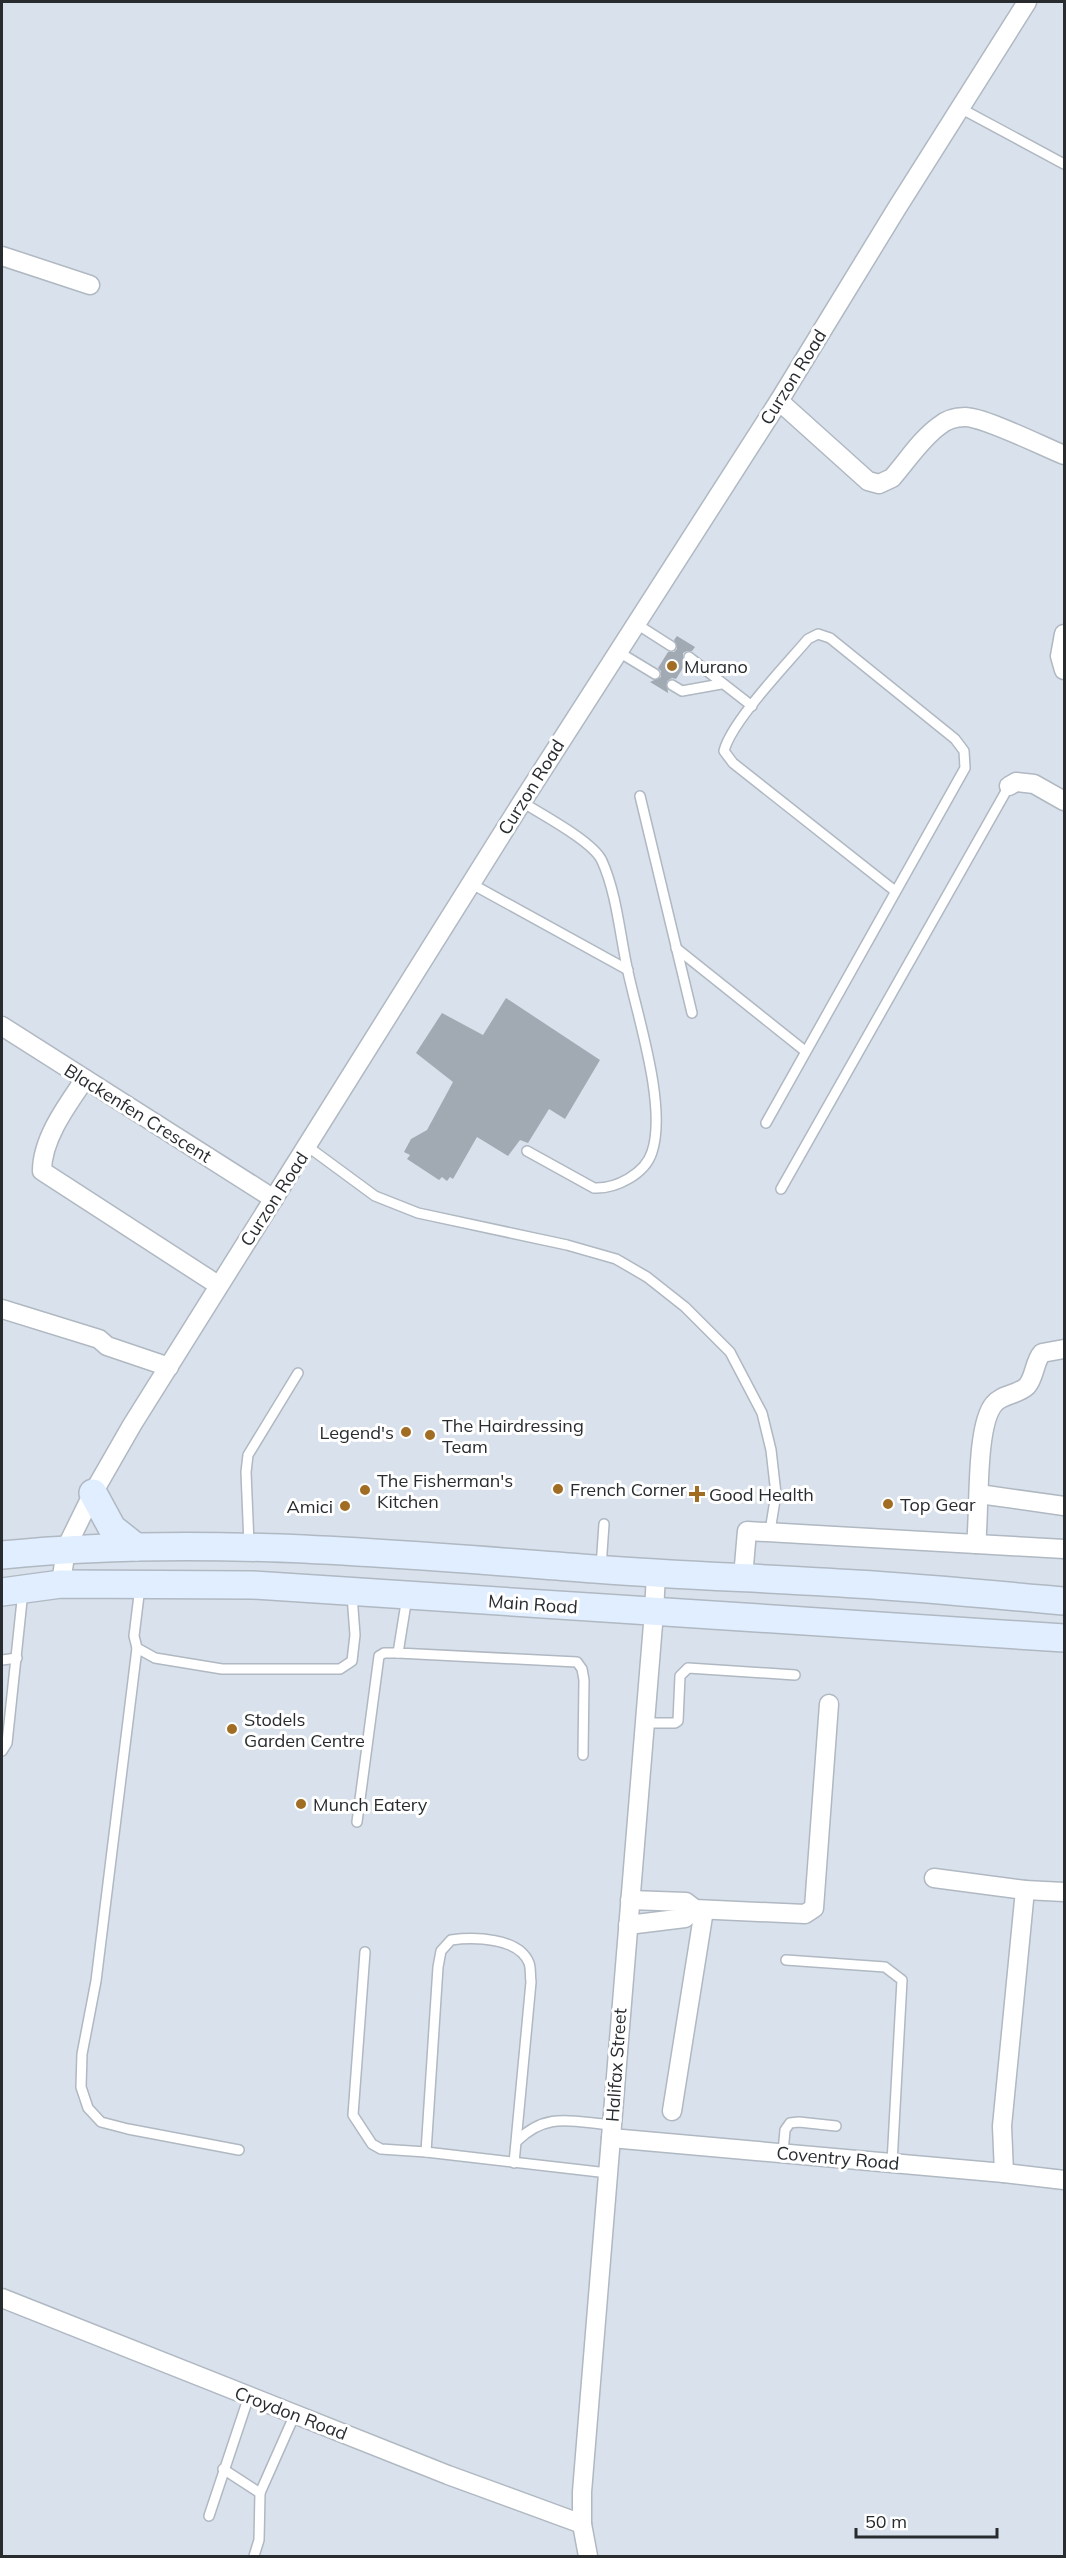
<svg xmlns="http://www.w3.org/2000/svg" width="1066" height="2558" font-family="Mulish,sans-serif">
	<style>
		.building { fill: #a1aab3 }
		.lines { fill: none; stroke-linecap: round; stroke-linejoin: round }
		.service-casing { stroke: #b0b8c2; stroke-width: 12 }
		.minor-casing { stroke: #b0b8c2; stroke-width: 21 }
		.secondary-casing { stroke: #b0b8c2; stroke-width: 30 }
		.service { stroke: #fff; stroke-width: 9 }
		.minor { stroke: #fff; stroke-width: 18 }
		.secondary { stroke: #e0eeff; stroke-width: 27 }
		.poi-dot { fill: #a06d23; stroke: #fff; stroke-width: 2 }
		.labels { text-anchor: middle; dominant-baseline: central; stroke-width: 6; stroke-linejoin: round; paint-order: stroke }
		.street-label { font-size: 18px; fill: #282c2f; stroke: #fff }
		.poi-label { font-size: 18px; fill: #282c2f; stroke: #fff; text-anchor: start }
	</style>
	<rect width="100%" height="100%" fill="#d9e2ec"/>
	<g class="building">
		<polygon points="677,636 695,647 692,651 687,651 683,653 683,659 686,663 676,679 672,678 667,681 668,693 650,682 661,677 661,671 658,668 668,652 674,652 677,649 674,640"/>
		<polygon points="506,998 600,1060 565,1119 549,1109 528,1143 520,1140 508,1156 477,1137 453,1179 450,1177 447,1181 442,1177 439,1180 407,1159 410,1155 404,1152 411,1139 427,1130 453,1082 416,1053 442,1013 483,1035"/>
	</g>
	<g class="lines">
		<defs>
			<g id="service">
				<polyline points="960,108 1064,164"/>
				<polyline points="635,623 671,646"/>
				<polyline points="617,651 655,674"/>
				<polyline points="689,657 752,706"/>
				<polyline points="672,685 682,691 721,684"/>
				<polyline points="640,796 692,1013"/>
				<path d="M522,802c19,12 72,40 80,59 15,33 18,76 26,111 10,46 39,135 24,180 -7,22 -36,37 -58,36l-67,-37"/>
				<polyline points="470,883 628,970"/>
				<polyline points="676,948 805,1051"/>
				<path d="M766,1123l199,-355 -1,-17 -9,-12 -125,-101 -12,-4 -10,5c-21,25 -77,83 -84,112l9,12 162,128"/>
				<polyline points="307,1146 375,1196 418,1213 567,1245 616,1259 647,1277 685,1307 730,1352 762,1413 771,1450 776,1494 770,1531"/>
				<polyline points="781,1189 1009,786"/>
				<polyline points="249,1544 246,1472 248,1455 298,1373"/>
				<polyline points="601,1567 604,1524"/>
				<polyline points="140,1587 134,1636 137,1648 155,1658 222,1669 340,1669 352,1661 355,1635 352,1595"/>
				<polyline points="407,1597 398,1653 577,1662 582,1669 584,1680 583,1755"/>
				<polyline points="137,1648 96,1981 82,2054 81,2087 88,2108 101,2122 128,2129 239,2150"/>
				<polyline points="2,1660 17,1658"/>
				<polyline points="645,1723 675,1723 678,1721 680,1676 688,1668 795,1675"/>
				<polyline points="2,1751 7,1743 23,1591"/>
				<polyline points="357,1822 379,1656 384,1653 398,1653"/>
				<polyline points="365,1952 353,2115 372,2144 381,2149 426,2152 608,2173"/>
				<polyline points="786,1960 885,1967 902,1980 892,2163"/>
				<path d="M517,2141c30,-30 56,-19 95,-16"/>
				<path d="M426,2152l12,-185 3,-16 10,-11c22,-3 68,-3 78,23 2,5 1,13 2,19l-17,181"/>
				<polyline points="783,2153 785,2130 790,2123 799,2122 836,2126"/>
				<polyline points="223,2469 260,2493"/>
				<polyline points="209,2516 249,2396"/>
				<polyline points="254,2556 259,2540 260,2493 295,2414"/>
			</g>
			<g id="minor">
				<polyline points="2,256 90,285"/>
				<path d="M779,401l89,80 11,3 13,-6c15,-17 29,-39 47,-52 7,-6 17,-9 26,-9 19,0 79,30 99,38"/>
				<polyline points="1064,634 1060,656 1064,670"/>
				<polyline points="1009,786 1016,782 1034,784 1064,801"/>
				<polyline points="2,1026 274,1199"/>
				<path d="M85,1079c-18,26 -43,60 -43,92l176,114"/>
				<polyline points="2,1309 99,1339 107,1346 169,1367"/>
				<polyline points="979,1494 1064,1506"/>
				<polyline points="976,1544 1064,1549"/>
				<path d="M743,1577l4,-46 229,13c4,-32 -1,-118 18,-140 8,-10 24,-9 33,-18 8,-9 7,-24 15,-33l22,-4"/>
				<polyline points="61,1584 66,1548 93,1493 132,1425 522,802 779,401 897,208 1027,2"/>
				<polyline points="934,1878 1025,1890 1002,2126 1004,2173"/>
				<polyline points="1025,1890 1064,1892"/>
				<polyline points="630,1900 686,1902 695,1909 805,1914 814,1908 829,1704"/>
				<polyline points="628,1925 685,1918 695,1909"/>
				<polyline points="672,2111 704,1910"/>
				<polyline points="611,2138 1004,2173 1064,2180"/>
				<polyline points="2,2298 448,2475 582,2524"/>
				<polyline points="588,2556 582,2524 582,2492 654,1612 656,1574"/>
			</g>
			<g id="secondary">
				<polyline points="93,1493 112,1528 136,1547"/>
				<path d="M2,1555c197,-20 395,-1 593,14 87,7 174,9 261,15 70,4 139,11 208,17"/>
				<polyline points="2,1592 61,1584 253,1585 1064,1638"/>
			</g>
		</defs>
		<use href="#service" class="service-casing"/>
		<use href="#minor" class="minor-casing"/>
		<use href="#secondary" class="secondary-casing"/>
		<use href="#service" class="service"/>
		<use href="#minor" class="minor"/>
		<use href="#secondary" class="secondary"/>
	</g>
	<g class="poi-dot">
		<circle cx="672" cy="666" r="6"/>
		<circle cx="406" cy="1432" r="6"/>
		<circle cx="430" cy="1435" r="6"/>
		<circle cx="558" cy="1489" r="6"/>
		<circle cx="365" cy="1490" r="6"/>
		<path d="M694 1485h6v6h6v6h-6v6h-6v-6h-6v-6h6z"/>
		<circle cx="888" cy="1504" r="6"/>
		<circle cx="345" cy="1506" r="6"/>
		<circle cx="232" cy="1729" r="6"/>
		<circle cx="301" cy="1804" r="6"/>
	</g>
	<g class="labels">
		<g class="street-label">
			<text transform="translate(793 377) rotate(-58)">Curzon Road</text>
			<text transform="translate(531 787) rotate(-58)">Curzon Road</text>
			<text transform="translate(138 1113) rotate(32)">Blackenfen Crescent</text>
			<text transform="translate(274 1199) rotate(-57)">Curzon Road</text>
			<text transform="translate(533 1604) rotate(4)">Main Road</text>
			<text transform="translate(616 2065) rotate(-86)">Halifax Street</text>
			<text transform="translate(838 2158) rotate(5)">Coventry Road</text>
			<text transform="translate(291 2413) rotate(21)">Croydon Road</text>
		</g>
		<g class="poi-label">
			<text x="684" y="666">Murano</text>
			<text x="442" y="1425">The Hairdressing<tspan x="442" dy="21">Team</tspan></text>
			<text x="394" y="1432" text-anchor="end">Legend's</text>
			<text x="377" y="1480">The Fisherman's<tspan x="377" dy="21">Kitchen</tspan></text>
			<text x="570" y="1489">French Corner</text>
			<text x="709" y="1494">Good Health</text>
			<text x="900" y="1504">Top Gear</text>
			<text x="333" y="1506" text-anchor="end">Amici</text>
			<text x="244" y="1719">Stodels<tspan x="244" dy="21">Garden Centre</tspan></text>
			<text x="313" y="1804">Munch Eatery</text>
		</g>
	</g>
	<rect width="1066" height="2558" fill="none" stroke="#282c2f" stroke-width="6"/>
	<path d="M856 2528v9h141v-9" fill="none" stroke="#282c2f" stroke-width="3"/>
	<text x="865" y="2528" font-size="18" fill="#282c2f" stroke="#ffffff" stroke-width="4.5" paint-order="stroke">50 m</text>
</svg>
